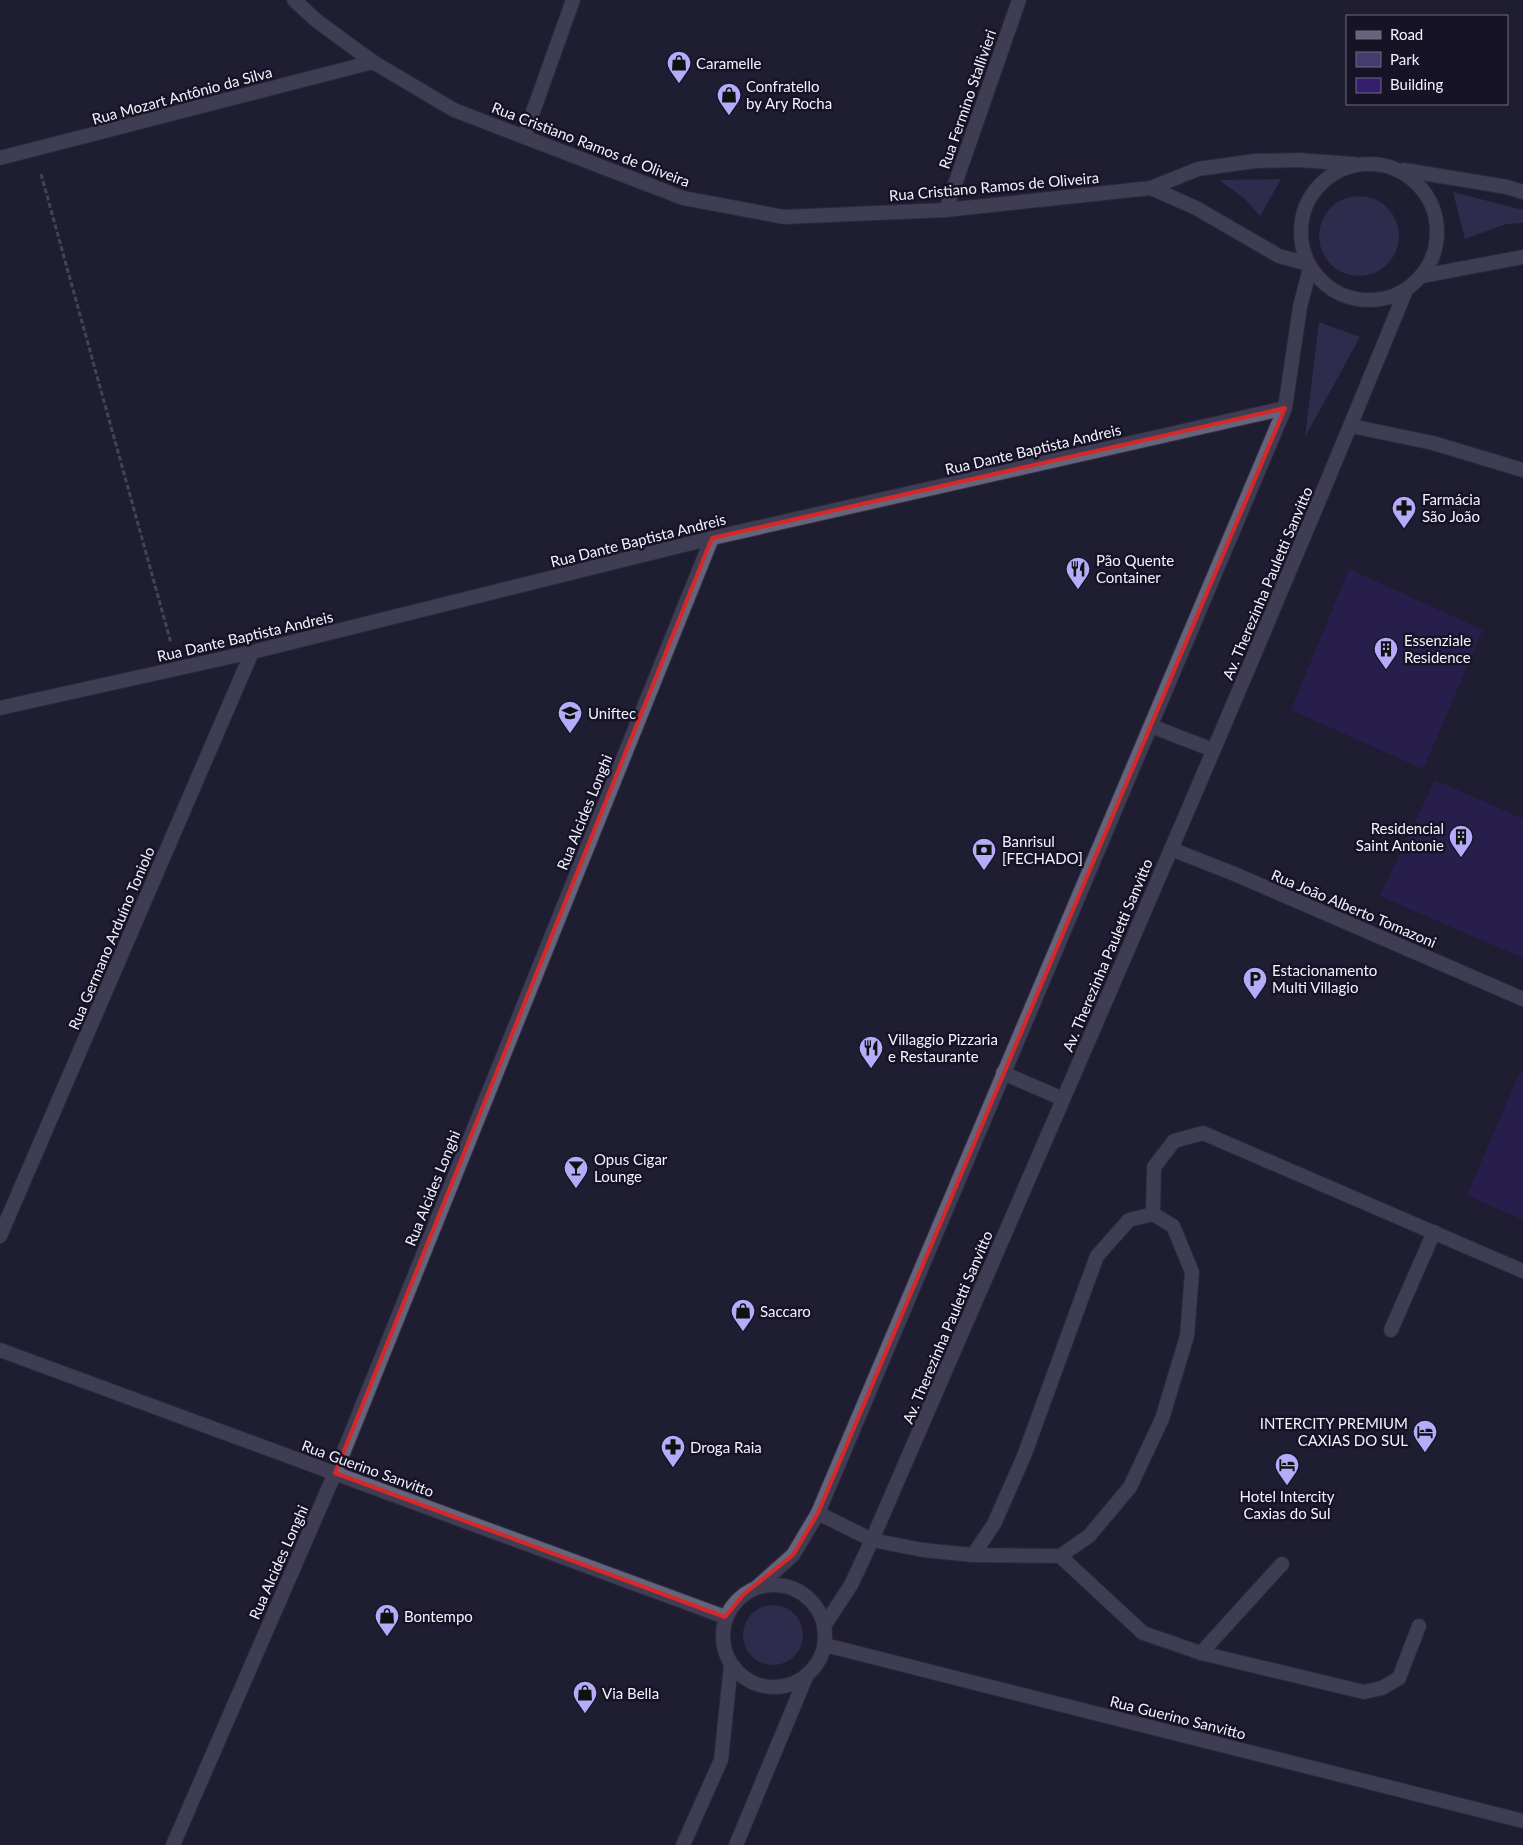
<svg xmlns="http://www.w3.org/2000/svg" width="1523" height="1845" font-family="Lato,sans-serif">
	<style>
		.green { fill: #433c6e }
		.building { fill: #331f6e }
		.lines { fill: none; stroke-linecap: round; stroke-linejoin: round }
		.service-casing { stroke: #383646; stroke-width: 16 }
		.minor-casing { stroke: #383646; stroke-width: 16 }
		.tertiary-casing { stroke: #383646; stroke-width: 16 }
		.secondary-casing { stroke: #383646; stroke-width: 16 }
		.path { stroke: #717081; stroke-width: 3; stroke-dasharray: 5 2.5; stroke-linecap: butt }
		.service { stroke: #66647c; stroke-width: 14 }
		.minor { stroke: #66647c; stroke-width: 14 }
		.tertiary { stroke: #66647c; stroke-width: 14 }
		.secondary { stroke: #66647c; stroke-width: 14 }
		.marked { fill: none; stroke: #d62828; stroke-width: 4; stroke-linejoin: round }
		.labels { text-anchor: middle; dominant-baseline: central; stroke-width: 5; stroke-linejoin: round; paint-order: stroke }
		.poi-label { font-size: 15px; fill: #f3f3fe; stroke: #161327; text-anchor: start }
		.street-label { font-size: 15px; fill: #f3f3fe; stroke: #161327 }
	</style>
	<rect width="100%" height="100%" fill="#1f1d31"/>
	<g class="green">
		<polygon points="1281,179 1260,216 1244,198 1219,180"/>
		<polygon points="1453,192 1523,210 1523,223 1506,224 1465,239"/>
		<circle cx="1359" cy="236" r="40"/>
		<polygon points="1319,322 1360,337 1305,437"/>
		<circle cx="773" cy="1635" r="30"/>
	</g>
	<g class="building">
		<polygon points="1349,569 1483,630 1423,769 1291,710"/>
		<polygon points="1435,780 1523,819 1523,958 1380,896"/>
		<polygon points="1520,1072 1523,1073 1523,1220 1467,1195"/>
	</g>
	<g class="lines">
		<defs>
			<g id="service">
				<polyline points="1153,1214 1154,1167 1174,1141 1203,1133 1523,1271"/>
				<polyline points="1391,1330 1434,1232"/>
				<polyline points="818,1513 872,1540 923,1550 973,1555 1060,1556 1089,1536 1130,1487 1162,1419 1187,1336 1192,1272 1173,1226 1153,1214 1129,1220 1097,1256 1024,1456 994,1524 973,1555"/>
				<polyline points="1060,1556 1143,1633 1201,1653 1364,1692 1382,1688 1399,1678 1419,1626"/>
				<polyline points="1201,1653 1282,1564"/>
			</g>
			<g id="minor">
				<polyline points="294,0 317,21 373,62 454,110 683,198 784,217 946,210 1151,188 1198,169 1255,161 1299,160 1354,164"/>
				<polyline points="524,137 573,0"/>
				<polyline points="0,158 373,62"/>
				<polyline points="1151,188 1196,208 1279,256 1308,264"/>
				<polyline points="946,210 1019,0"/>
				<polyline points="1351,426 1433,443 1523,470"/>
				<polyline points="0,708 252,652 712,538 1285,408"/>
				<polyline points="1171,849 1237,875 1523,999"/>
				<polyline points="0,1236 252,652"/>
				<polyline points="173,1845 335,1473 712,538"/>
			</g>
			<g id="tertiary">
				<polyline points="0,1350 725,1617"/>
				<polyline points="825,1645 1523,1821"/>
			</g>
			<g id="secondary">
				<circle cx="1369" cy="232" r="68"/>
				<polyline points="1404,170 1507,187 1523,192"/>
				<polyline points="1422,276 1523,257"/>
				<polyline points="1151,726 1213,750"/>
				<polyline points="1003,1073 1063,1099"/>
				<circle cx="774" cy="1636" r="51"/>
				<polyline points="757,1587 793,1555 818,1513 1285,408 1300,307 1310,268"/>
				<path d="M824,1626l27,-41 21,-45c180,-416 363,-831 534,-1250"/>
				<polyline points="683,1845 721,1760 731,1665"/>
				<polyline points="736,1845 806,1677"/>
			</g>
		</defs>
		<use href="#service" class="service-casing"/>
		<use href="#minor" class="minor-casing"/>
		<use href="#tertiary" class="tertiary-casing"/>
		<use href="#secondary" class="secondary-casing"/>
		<polyline class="path" points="41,174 171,643"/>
		<use href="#service" class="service"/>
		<use href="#minor" class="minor"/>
		<use href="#tertiary" class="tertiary"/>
		<use href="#secondary" class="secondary"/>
	</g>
	<path d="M0 0H1523V1845H0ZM1285,408l-467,1105 -25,42 -49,39 -19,23 -390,-144 377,-935z" fill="#1f1d31" fill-opacity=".55" fill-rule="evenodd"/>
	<path class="marked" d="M1285,408l-467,1105 -25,42 -49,39 -19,23 -390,-144 377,-935z"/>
	<defs>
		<symbol id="shop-pin" viewBox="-11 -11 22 30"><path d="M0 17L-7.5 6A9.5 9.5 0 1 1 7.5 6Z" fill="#b5acf9" stroke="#161327"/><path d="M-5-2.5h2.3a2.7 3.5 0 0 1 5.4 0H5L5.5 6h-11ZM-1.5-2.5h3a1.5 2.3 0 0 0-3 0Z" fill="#111"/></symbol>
		<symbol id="pharmacy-pin" viewBox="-11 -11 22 30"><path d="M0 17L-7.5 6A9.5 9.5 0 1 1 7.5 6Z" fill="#b5acf9" stroke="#161327"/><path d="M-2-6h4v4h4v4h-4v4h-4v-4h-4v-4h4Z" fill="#111"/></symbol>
		<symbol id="restaurant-pin" viewBox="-11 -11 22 30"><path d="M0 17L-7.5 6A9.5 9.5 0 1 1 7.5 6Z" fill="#b5acf9" stroke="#161327"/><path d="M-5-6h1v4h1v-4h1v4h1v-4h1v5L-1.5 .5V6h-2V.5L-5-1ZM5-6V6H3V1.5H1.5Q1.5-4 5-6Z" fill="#111"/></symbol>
		<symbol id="building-pin" viewBox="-11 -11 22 30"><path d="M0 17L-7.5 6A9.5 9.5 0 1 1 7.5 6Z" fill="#b5acf9" stroke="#161327"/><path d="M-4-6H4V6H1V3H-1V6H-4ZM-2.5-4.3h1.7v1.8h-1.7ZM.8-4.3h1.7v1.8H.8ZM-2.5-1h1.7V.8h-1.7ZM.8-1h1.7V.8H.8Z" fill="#111"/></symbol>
		<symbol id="university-pin" viewBox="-11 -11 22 30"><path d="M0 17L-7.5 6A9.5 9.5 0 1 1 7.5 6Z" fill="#b5acf9" stroke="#161327"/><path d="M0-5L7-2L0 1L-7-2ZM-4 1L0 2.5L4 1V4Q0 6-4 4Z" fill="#111"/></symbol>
		<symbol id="bank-pin" viewBox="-11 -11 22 30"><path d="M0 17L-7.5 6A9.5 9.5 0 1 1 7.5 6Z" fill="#b5acf9" stroke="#161327"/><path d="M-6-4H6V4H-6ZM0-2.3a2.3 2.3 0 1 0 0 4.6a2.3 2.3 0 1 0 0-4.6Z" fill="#111"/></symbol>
		<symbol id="parking-pin" viewBox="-11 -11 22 30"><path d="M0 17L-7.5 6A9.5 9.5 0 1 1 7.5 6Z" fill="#b5acf9" stroke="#161327"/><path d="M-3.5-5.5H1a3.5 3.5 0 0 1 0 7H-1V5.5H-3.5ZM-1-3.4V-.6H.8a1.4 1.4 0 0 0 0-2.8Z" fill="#111"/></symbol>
		<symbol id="bar-pin" viewBox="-11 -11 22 30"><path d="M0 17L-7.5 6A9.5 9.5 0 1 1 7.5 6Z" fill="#b5acf9" stroke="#161327"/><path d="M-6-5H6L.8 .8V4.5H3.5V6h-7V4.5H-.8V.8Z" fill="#111"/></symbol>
		<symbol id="hotel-pin" viewBox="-11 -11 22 30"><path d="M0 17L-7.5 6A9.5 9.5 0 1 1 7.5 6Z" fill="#b5acf9" stroke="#161327"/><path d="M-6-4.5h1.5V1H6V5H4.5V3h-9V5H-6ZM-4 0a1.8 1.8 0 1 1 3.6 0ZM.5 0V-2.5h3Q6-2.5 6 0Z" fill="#111"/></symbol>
	</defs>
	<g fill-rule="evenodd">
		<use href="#shop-pin" x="665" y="49" width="28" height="38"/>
		<use href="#shop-pin" x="715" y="81" width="28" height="38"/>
		<use href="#pharmacy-pin" x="1390" y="494" width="28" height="38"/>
		<use href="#restaurant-pin" x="1064" y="555" width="28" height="38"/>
		<use href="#building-pin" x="1372" y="635" width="28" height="38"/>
		<use href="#university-pin" x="556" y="699" width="28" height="38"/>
		<use href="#building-pin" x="1447" y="823" width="28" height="38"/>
		<use href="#bank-pin" x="970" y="836" width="28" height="38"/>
		<use href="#parking-pin" x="1241" y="965" width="28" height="38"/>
		<use href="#restaurant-pin" x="857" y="1034" width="28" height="38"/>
		<use href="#bar-pin" x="562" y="1154" width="28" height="38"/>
		<use href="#shop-pin" x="729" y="1297" width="28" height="38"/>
		<use href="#hotel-pin" x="1411" y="1418" width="28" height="38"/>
		<use href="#pharmacy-pin" x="659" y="1433" width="28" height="38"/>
		<use href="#hotel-pin" x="1273" y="1451" width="28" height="38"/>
		<use href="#shop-pin" x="373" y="1602" width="28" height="38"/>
		<use href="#shop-pin" x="571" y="1679" width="28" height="38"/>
	</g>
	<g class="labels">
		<g class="poi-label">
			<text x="696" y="63">Caramelle</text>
			<text x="746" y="86">Confratello<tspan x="746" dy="17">by Ary Rocha</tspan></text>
			<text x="1422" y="499">Farmácia<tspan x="1422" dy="17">São João</tspan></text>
			<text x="1096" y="560">Pão Quente<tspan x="1096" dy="17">Container</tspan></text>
			<text x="1404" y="640">Essenziale<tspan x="1404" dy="17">Residence</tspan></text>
			<text x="588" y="713">Uniftec</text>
			<text x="1444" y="828" text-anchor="end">Residencial<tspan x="1444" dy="17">Saint Antonie</tspan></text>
			<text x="1002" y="841">Banrisul<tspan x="1002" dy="17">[FECHADO]</tspan></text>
			<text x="1272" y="970">Estacionamento<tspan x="1272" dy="17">Multi Villagio</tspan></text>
			<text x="888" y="1039">Villaggio Pizzaria<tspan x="888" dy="17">e Restaurante</tspan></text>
			<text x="594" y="1159">Opus Cigar<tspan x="594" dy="17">Lounge</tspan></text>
			<text x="760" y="1311">Saccaro</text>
			<text x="1408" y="1423" text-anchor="end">INTERCITY PREMIUM<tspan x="1408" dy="17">CAXIAS DO SUL</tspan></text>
			<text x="690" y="1447">Droga Raia</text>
			<text x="1287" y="1496" text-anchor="middle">Hotel Intercity<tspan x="1287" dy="17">Caxias do Sul</tspan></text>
			<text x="404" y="1616">Bontempo</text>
			<text x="602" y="1693">Via Bella</text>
		</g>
		<g class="street-label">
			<text transform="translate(182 95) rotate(-15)">Rua Mozart Antônio da Silva</text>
			<text transform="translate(967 99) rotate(-71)">Rua Fermino Stallivieri</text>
			<text transform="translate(591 144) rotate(21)">Rua Cristiano Ramos de Oliveira</text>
			<text transform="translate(994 186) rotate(-5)">Rua Cristiano Ramos de Oliveira</text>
			<text transform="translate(1033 449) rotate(-13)">Rua Dante Baptista Andreis</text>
			<text transform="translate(638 540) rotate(-14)">Rua Dante Baptista Andreis</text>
			<text transform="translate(1267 583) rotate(-67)">Av. Therezinha Pauletti Sanvitto</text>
			<text transform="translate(245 636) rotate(-13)">Rua Dante Baptista Andreis</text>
			<text transform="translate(584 812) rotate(-68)">Rua Alcides Longhi</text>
			<text transform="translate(1354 908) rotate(23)">Rua João Alberto Tomazoni</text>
			<text transform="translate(111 938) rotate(-67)">Rua Germano Arduíno Toniolo</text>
			<text transform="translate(1107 955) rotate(-67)">Av. Therezinha Pauletti Sanvitto</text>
			<text transform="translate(432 1188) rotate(-68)">Rua Alcides Longhi</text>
			<text transform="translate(947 1327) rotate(-67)">Av. Therezinha Pauletti Sanvitto</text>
			<text transform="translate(368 1468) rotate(20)">Rua Guerino Sanvitto</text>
			<text transform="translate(278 1562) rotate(-66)">Rua Alcides Longhi</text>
			<text transform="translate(1178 1717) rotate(14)">Rua Guerino Sanvitto</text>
		</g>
	</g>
	<rect x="1346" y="15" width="162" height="90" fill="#161327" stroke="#6e6d7d"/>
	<rect x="1356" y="31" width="25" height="8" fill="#66647c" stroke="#6e6d7d"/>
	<text x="1390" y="40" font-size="15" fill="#f3f3fe">Road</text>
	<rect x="1356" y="52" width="25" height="15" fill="#433c6e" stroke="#6e6d7d"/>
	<text x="1390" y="65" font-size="15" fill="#f3f3fe">Park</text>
	<rect x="1356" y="78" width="25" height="15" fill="#331f6e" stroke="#6e6d7d"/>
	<text x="1390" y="90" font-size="15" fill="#f3f3fe">Building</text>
</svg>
